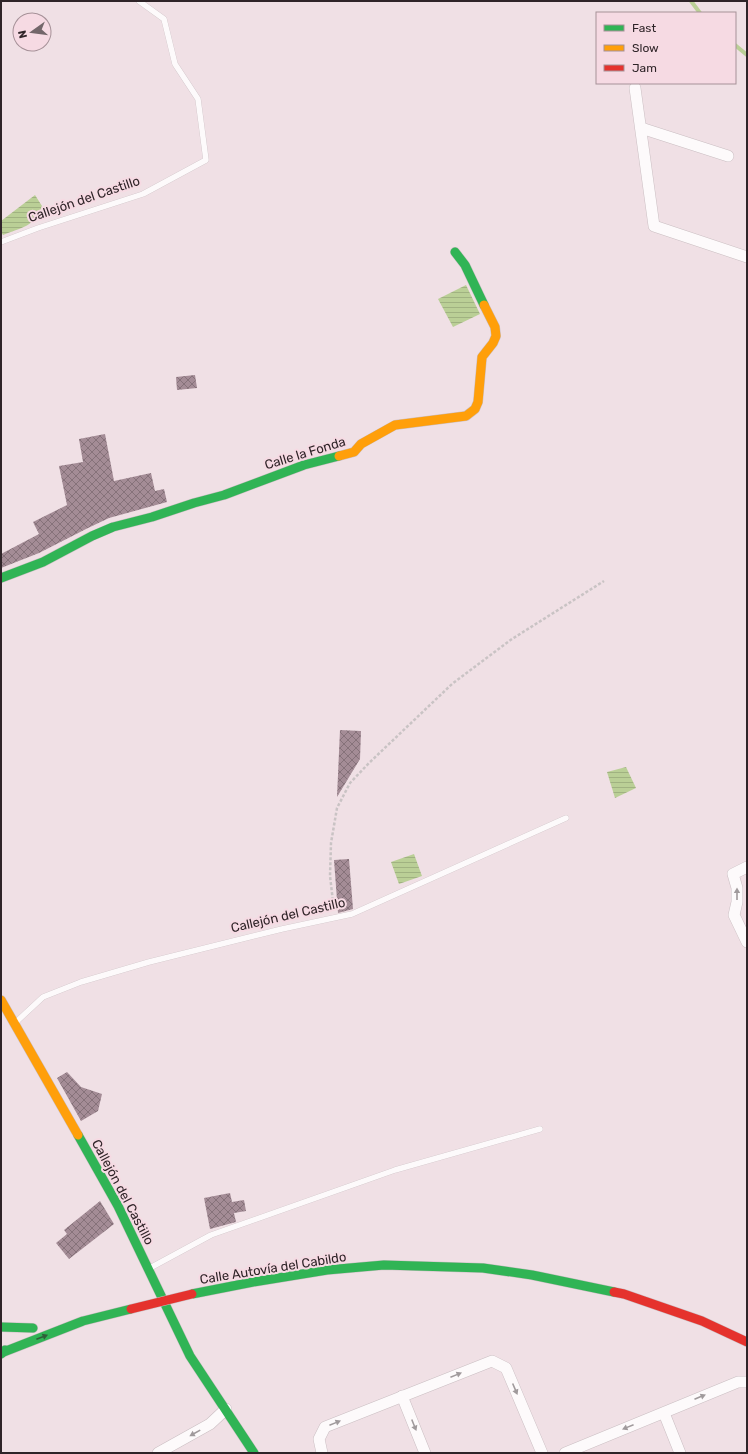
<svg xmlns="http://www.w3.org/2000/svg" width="748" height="1454" font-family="Rubik,sans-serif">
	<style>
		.water { fill: url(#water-rules) }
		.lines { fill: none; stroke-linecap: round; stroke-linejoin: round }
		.stream { stroke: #bacf96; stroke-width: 4 }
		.building { fill: url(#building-cross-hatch) }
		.lane-casing { stroke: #cabec2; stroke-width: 6 }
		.street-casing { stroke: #cabec2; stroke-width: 12 }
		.fast-casing { stroke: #cabec2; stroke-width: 10 }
		.slow-casing { stroke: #cabec2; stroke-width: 10 }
		.jam-casing { stroke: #cabec2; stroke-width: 10 }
		.path { stroke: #c9c3c4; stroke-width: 2.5; stroke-dasharray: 3 2; stroke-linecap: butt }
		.lane { stroke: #fdfafb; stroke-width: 5.5 }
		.street { stroke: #fdfafb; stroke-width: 11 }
		.fast { stroke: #30b455; stroke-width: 9 }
		.slow { stroke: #ff9f0a; stroke-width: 9 }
		.jam { stroke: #e5322d; stroke-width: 9 }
		.jam-bridge-casing { stroke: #cabec2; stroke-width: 10; stroke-linecap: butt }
		.jam-bridge { stroke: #e5322d; stroke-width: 9 }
		.oneway { fill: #a09a9c }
		.oneway2 { fill: #2f5e3a }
		.labels { text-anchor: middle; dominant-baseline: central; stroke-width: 4; stroke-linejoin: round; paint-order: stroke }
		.street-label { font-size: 13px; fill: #2f2428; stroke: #f6dae3 }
	</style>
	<defs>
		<pattern id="water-rules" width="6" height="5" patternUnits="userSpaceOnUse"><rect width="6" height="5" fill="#bacf96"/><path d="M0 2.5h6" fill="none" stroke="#a0b281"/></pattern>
		<pattern id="building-cross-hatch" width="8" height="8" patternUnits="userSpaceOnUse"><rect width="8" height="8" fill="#a48c96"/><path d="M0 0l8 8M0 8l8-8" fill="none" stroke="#86727a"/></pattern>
	</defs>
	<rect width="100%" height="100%" fill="#f0e0e5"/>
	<g class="water">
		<path d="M35,195l7,11c-5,20 -22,22 -39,29l-2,-3v-11z"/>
		<polygon points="466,285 480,314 453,327 438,299"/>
		<polygon points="626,767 636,788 615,798 607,772"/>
		<polygon points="414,854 422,876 399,884 391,862"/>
	</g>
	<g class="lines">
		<g class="stream">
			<polyline points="691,1 700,13"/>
			<polyline points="735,45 747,55"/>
		</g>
	</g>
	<g class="building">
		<polygon points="195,375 197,388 177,390 176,377"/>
		<polygon points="105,434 114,481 151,473 155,491 164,489 167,502 109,518 88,528 39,553 1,568 1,554 39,534 33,522 67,505 59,466 83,462 79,439"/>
		<polygon points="340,730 361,731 360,759 337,797"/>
		<polygon points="349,859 353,909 338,913 334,860"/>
		<polygon points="67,1072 81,1087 102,1094 98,1111 81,1121 57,1078"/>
		<polygon points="230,1193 232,1202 244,1200 246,1211 234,1213 236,1222 210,1229 204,1198"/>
		<polygon points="100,1201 114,1224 69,1259 56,1243 67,1234 64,1230"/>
	</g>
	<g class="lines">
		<defs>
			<g id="lane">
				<polyline points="1,242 38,228 143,194 206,160 198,99 175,64 164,19 139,1"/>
				<polyline points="15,1023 43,997 81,982 149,962 282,929 352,914 566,818"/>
				<polyline points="150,1268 211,1235 395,1170 540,1129"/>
			</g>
			<g id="street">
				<polyline points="635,88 654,226 747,257"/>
				<polyline points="641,128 728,156"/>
				<polyline points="747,867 733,874 737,888 737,902 734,915 747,942"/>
				<polyline points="402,1396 425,1453"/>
				<polyline points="664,1413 680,1453"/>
				<polyline points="158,1453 210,1424 226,1409"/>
				<polyline points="322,1453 319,1439 325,1427 492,1361 506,1368 542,1453"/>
				<polyline points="565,1453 738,1382 747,1382"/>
			</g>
			<g id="fast">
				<polyline points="455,252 465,265 484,305"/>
				<polyline points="1,578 43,562 92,536 113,527 152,517 194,503 224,495 304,465 339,456"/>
				<polyline points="78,1135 118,1206 190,1356 254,1453"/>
				<polyline points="192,1294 253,1282 327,1270 384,1265 483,1268 532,1275 614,1292"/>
				<polyline points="1,1327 33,1328"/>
				<polyline points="1,1353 83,1321 131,1309"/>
				<polyline points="1,1354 5,1350"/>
			</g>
			<g id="slow">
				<polyline points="339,456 354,452 361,444 395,425 466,416 475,409 478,402 482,357 493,343 496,336 495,327 484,305"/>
				<polyline points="1,1000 78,1135"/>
			</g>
			<polyline id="jam" points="614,1292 624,1294 702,1321 747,1342"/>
		</defs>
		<use href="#lane" class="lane-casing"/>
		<use href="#street" class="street-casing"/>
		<use href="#fast" class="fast-casing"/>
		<use href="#slow" class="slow-casing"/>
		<use href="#jam" class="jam-casing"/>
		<polyline class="path" points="334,910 330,876 331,843 337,808 350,783 369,763 452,684 512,639 604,581"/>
		<use href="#lane" class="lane"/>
		<use href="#street" class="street"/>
		<use href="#fast" class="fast"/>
		<use href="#slow" class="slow"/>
		<use href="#jam" class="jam"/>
		<defs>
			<polyline id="jam-bridge" points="131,1309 192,1294"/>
		</defs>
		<use href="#jam-bridge" class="jam-bridge-casing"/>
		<use href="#jam-bridge" class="jam-bridge"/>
	</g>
	<defs><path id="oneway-solid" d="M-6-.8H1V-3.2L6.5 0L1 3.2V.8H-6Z"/></defs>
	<g class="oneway">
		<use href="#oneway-solid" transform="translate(737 894) rotate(-90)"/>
		<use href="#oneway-solid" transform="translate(456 1375) rotate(-22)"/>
		<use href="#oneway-solid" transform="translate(515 1389) rotate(67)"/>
		<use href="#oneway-solid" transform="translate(700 1397) rotate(-23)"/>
		<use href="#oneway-solid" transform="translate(335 1423) rotate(-22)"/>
		<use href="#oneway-solid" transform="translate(414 1425) rotate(68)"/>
		<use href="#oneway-solid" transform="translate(628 1427) rotate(158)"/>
		<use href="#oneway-solid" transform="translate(195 1433) rotate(151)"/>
	</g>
	<use class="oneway2" href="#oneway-solid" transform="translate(42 1337) rotate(-21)"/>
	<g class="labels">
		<g class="street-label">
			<text transform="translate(84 199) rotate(-19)">Callejón del Castillo</text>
			<text transform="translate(305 453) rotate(-17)">Calle la Fonda</text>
			<text transform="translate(288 915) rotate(-13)">Callejón del Castillo</text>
			<text transform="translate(123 1192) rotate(62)">Callejón del Castillo</text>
			<text transform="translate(273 1268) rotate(-9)">Calle Autovía del Cabildo</text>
		</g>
	</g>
	<rect width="748" height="1454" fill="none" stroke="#2f2428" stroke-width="4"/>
	<rect x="596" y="12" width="140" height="72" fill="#f6dae3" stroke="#a69198"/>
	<rect x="604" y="25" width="20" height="6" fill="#30b455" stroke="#a69198"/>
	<text x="632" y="32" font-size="12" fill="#2f2428">Fast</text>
	<rect x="604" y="45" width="20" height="6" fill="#ff9f0a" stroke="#a69198"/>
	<text x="632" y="52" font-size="12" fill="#2f2428">Slow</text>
	<rect x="604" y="65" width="20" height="6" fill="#e5322d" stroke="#a69198"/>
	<text x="632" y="72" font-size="12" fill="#2f2428">Jam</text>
	<g transform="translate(32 32) rotate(256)"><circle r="19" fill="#f6dae3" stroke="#a69198"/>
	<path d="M0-3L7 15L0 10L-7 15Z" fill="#73666a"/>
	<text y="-6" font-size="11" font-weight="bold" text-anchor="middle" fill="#2f2428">N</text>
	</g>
</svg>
